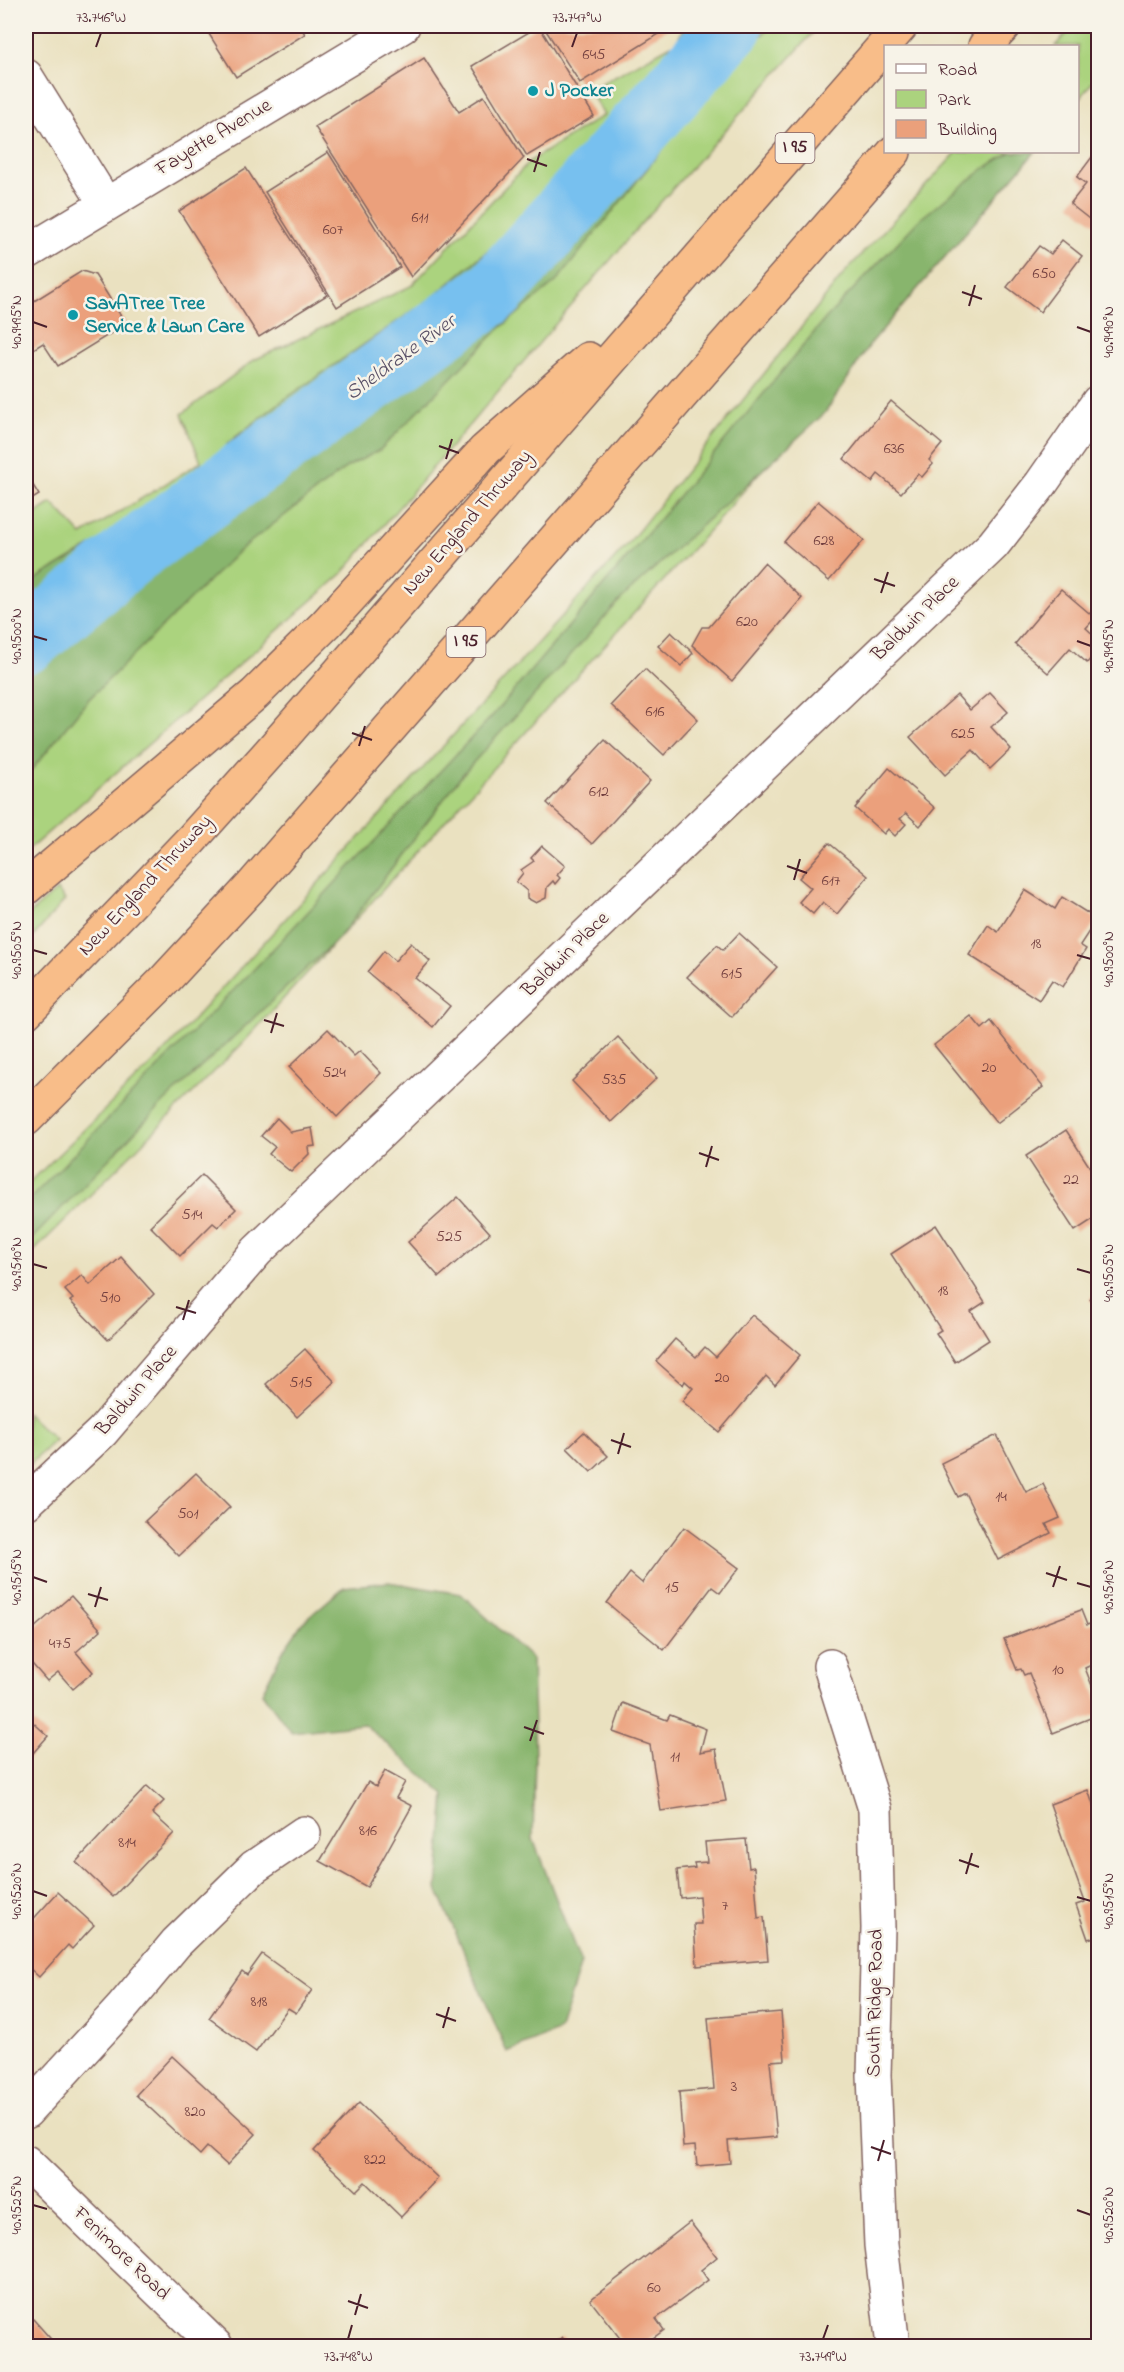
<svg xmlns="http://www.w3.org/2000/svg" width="1124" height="2372" font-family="'Indie Flower',sans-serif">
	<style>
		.green { fill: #abd37e; stroke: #7a7954; stroke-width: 1.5 }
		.forest { fill: #88b56d; stroke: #696a4c; stroke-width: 1.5 }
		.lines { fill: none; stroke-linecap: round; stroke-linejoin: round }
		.river { stroke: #77c0ef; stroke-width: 64 }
		.building { fill: #eba07b }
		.minor-casing { stroke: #82635f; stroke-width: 36 }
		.highway-casing { stroke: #82635f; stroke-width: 36 }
		.minor { stroke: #fff; stroke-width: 33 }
		.highway { stroke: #f8bd89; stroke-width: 33 }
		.ticks { fill: none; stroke: #4a1f2b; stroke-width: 2 }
		.culture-dot { fill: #0f9aa8; stroke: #f7f3e8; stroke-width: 2 }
		.labels { text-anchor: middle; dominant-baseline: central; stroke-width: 5; stroke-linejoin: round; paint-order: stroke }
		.number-label { font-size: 16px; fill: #723f3f }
		.shield { fill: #f7f3e8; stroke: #7e5f64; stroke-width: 1.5 }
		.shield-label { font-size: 18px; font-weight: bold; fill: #4a1f2b }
		.culture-label { font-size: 20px; font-weight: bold; fill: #0d838f; stroke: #f7f3e8; text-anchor: start }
		.street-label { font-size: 20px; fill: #4a1f2b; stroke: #f7f3e8 }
		.water-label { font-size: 21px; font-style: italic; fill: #584f66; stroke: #f7f3e8 }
		.neatline { fill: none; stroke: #4a1f2b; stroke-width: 2 }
		.ticks-label { font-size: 15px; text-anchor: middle; fill: #4a1f2b }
	</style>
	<rect width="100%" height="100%" fill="#f7f3e8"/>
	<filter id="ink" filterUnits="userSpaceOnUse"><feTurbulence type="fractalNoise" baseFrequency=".0167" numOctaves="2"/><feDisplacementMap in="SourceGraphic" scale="12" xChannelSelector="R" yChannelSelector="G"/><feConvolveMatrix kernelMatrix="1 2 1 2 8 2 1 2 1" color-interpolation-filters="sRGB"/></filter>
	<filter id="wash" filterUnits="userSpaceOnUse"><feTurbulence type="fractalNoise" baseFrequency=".008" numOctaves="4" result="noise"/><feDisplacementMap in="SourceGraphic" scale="24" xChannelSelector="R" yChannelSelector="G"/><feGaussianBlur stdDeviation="1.35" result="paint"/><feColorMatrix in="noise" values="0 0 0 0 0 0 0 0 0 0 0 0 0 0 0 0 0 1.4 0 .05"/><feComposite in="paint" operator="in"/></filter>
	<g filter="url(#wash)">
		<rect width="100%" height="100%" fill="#eae1c0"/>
		<g class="green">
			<polygon points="684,26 819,26 642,223 342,574 26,852 26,520 52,503 82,535 201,462 182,414 254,360 411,286 530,161 604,115 589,90 677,42"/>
			<polygon points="1074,26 1098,26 1098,75 1078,101 1078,46 1055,46"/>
			<polygon points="957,152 1035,152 715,524 339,938 241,1045 26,1259 26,1186 161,1055 627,545 847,270"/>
			<polygon points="57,890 65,900 26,945 26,917"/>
			<polygon points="26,1413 55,1440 26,1468"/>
		</g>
		<g class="forest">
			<polygon points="704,26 773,26 740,53 556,282 499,329 380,450 347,467 240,550 88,700 26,777 26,585 118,530 207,482 228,443 282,401 434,296 546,201 659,79"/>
			<polygon points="1011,152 1035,152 871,343 825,413 624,596 462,775 339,938 164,1102 26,1245 26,1203 258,965 493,715 643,539 826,318 920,219 985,168"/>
			<polygon points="388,1582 461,1594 532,1659 535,1759 533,1839 581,1963 560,2030 507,2052 437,1889 445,1795 364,1724 291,1732 262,1693 282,1652 302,1623 344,1587"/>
		</g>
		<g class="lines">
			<polyline class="river" points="26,642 133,552 494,291 731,26"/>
		</g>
		<g id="blocks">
			<g class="building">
				<polygon points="204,26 300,26 305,34 236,77"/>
				<polygon points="539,26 594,116 527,156 472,66"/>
				<polygon points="543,26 672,26 580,83"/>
				<polygon points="424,58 459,112 484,96 524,158 411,277 315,127"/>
				<polygon points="1098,149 1098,226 1070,204 1086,184 1077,177"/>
				<polygon points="328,152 400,267 337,307 265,192"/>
				<polygon points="246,168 327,295 259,337 179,211"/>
				<polygon points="1062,240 1082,256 1040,312 1007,287 1039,246 1051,254"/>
				<polygon points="82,271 95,275 126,324 58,366 43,343 27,353 30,358 26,361 26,306"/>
				<polygon points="891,401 942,444 929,460 933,464 922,477 918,474 901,493 878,474 872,482 844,459"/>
				<polygon points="26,474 39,495 26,503"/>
				<polygon points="818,501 864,540 829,581 784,542"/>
				<polygon points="764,563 802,598 732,681 692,645 702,627 709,627"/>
				<polygon points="1061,589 1095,618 1086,628 1098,639 1098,650 1087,663 1070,648 1048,673 1015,644"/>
				<polygon points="671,632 693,653 681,666 658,646"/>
				<polygon points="645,669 698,719 664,755 611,705"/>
				<polygon points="990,693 1008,712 991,727 1011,749 990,769 973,750 945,775 910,737 957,695 970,710"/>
				<polygon points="605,740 650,781 592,844 547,803"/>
				<polygon points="889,768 935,808 920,826 906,813 900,819 906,824 895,836 888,829 884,834 855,808"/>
				<polygon points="829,843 868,876 837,914 823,902 813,914 799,902 811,888 799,878"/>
				<polygon points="542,846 565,866 557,875 560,878 555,884 553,881 547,887 546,898 536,903 527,898 527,891 516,882 523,873 521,870 534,861 531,858"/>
				<polygon points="1025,890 1055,909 1062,897 1097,919 1080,945 1086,949 1063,987 1052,980 1039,1000 969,955 988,925 998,932"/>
				<polygon points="739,933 777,967 732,1017 687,977 717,945 723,950"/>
				<polygon points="411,943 430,961 415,978 450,1006 433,1027 367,972 384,951 395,961"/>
				<polygon points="971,1016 982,1029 991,1021 1043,1087 997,1123 934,1045"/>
				<polygon points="328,1029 354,1056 360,1051 381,1073 337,1117 289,1067"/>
				<polygon points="618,1037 657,1078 611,1122 572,1081"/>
				<polygon points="277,1118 291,1132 312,1128 315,1146 308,1147 309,1154 291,1172 269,1154 275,1147 261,1136"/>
				<polygon points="1066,1130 1098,1180 1098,1216 1075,1231 1026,1156"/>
				<polygon points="202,1175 236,1209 218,1227 213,1223 180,1256 150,1226"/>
				<polygon points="458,1197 490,1233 439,1277 408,1242"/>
				<polygon points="936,1225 985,1302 971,1311 989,1340 955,1362 936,1333 941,1330 891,1254"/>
				<polygon points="121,1257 154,1294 108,1340 70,1301 73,1299 65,1290 82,1275 90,1285"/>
				<polygon points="1098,1289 1098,1307 1090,1299"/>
				<polygon points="752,1315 800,1355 775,1385 766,1376 719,1432 682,1401 693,1388 685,1381 683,1385 656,1361 675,1339 696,1357 705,1347 716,1357"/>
				<polygon points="305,1349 335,1382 297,1417 266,1384"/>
				<polygon points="584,1432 608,1456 591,1472 567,1448"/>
				<polygon points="997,1435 1026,1492 1043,1484 1060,1518 1046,1524 1051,1533 998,1560 965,1493 958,1497 941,1463"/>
				<polygon points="196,1473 230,1507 179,1556 145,1521"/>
				<polygon points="684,1527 739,1568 720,1593 712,1587 664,1650 607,1603 630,1573 642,1583"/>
				<polygon points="71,1596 101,1630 76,1652 93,1672 73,1689 58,1672 47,1681 26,1657 26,1635"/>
				<polygon points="1081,1610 1087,1625 1098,1621 1098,1662 1085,1668 1098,1701 1098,1715 1053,1733 1029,1673 1024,1675 1021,1669 1017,1670 1004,1639"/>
				<polygon points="623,1703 667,1720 670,1715 706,1729 700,1752 716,1749 726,1801 661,1811 650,1745 613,1732"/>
				<polygon points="26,1716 48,1736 26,1761"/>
				<polygon points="385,1771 405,1782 396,1798 412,1806 367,1887 320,1861 368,1782 376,1787"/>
				<polygon points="147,1786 164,1801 152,1813 174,1833 113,1897 76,1862"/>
				<polygon points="1088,1790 1098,1819 1098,1936 1088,1939 1076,1905 1085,1902 1050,1804"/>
				<polygon points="746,1839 749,1868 754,1867 758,1918 764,1917 768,1960 697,1966 694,1924 701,1924 699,1896 680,1898 677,1870 695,1868 694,1863 707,1862 705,1842"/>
				<polygon points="58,1892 94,1925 72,1949 68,1945 39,1977 26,1965 26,1927"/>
				<polygon points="262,1954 312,1990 296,2013 288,2008 256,2052 209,2018 242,1971 247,1975"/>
				<polygon points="781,2012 785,2060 770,2061 777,2137 728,2141 730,2163 697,2166 695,2146 683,2147 679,2092 714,2089 708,2018"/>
				<polygon points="172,2056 256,2134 227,2165 207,2147 200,2155 136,2095"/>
				<polygon points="359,2103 438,2178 401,2217 365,2182 356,2191 314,2151"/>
				<polygon points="690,2222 717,2257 701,2270 708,2280 656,2319 664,2330 642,2346 626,2346 590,2300"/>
				<polygon points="33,2319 57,2346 26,2346 26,2325"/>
				<polygon points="562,2337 569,2346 550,2346"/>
			</g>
		</g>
	</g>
	<g filter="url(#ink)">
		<use href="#blocks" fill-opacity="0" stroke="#82635f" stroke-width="1.5"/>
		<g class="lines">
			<defs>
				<g id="minor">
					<polyline points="26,76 105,203"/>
					<polyline points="26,253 403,26"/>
					<polyline points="26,1503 102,1432 257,1251 993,545 1041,484 1098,402"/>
					<polyline points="830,1666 875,1809 878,1928 874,2075 881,2245 893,2346"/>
					<polyline points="26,2112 121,2009 176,1943 254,1867 304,1833"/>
					<polyline points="26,2162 216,2346"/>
				</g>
				<g id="highway">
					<polyline points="985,46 1004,26"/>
					<polyline points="26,888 255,694 326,624 485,450 588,359"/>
					<polyline points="26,1012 191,840 269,753 901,26"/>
					<polyline points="26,1119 161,984 250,888 894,152"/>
				</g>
			</defs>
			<use href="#minor" class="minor-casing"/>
			<use href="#highway" class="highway-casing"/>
			<use href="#minor" class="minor"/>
			<use href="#highway" class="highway"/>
		</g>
	</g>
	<path class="ticks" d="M96,47l5,-14M572,47l5,-14M527,159l20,7M534,172l6,-20M962,292l20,7M969,306l6,-21M33,322l14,5M1077,327l14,5M439,446l20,7M446,459l6,-20M874,579l21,7M881,593l7,-21M33,636l14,4M1077,641l14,5M352,733l20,7M359,746l6,-20M787,866l20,7M794,880l6,-21M33,950l14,4M1077,955l14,4M264,1020l20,6M271,1033l6,-20M699,1153l20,7M706,1167l6,-21M33,1264l14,4M1077,1269l14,4M176,1307l20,6M183,1320l6,-20M611,1440l20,7M618,1454l6,-21M1046,1573l21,7M33,1577l14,5M1077,1583l14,4M1053,1587l7,-21M88,1594l20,6M95,1607l6,-20M524,1727l20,7M530,1741l7,-21M959,1860l20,7M966,1874l6,-21M33,1891l14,5M1077,1897l14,4M436,2014l20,7M443,2028l6,-21M871,2147l20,7M878,2161l6,-21M33,2205l14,4M1077,2210l14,5M348,2301l20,7M355,2315l6,-21M348,2339l4,-14M823,2339l5,-14"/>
	<g class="culture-dot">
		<circle cx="533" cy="91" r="6"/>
		<circle cx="73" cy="315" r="6"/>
	</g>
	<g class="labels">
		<g class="number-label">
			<text x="594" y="55">645</text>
			<text x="420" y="218">611</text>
			<text x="333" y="230">607</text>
			<text x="1044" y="274">650</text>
			<text x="894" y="449">636</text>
			<text x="824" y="541">628</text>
			<text x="747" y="622">620</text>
			<text x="655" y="712">616</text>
			<text x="963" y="734">625</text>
			<text x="599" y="792">612</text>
			<text x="831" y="881">617</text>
			<text x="1036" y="944">18</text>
			<text x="732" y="974">615</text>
			<text x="989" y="1068">20</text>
			<text x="334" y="1073">524</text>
			<text x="614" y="1080">535</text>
			<text x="1071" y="1180">22</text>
			<text x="192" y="1215">514</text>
			<text x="449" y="1237">525</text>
			<text x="943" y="1291">18</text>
			<text x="110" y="1298">510</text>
			<text x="722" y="1378">20</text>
			<text x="301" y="1383">515</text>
			<text x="1001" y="1497">14</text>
			<text x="188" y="1514">501</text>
			<text x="672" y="1588">15</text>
			<text x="60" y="1644">475</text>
			<text x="1058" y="1670">10</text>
			<text x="675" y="1757">11</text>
			<text x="368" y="1831">816</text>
			<text x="127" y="1843">814</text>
			<text x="725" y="1906">7</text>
			<text x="259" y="2002">818</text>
			<text x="734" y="2087">3</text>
			<text x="195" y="2112">820</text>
			<text x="375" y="2160">822</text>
			<text x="654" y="2288">60</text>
		</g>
		<g class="shield">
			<rect x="775.5" y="133" width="39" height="30" rx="4.5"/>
			<rect x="446.5" y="627" width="39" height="30" rx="4.5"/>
		</g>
		<g class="shield-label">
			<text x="795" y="148">I 95</text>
			<text x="466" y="642">I 95</text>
		</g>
		<g class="culture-label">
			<text x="545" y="91">J Pocker</text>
			<text x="85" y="304">SavATree Tree<tspan x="85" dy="23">Service &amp; Lawn Care</tspan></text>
		</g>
		<g class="street-label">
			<text transform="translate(214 138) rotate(-31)">Fayette Avenue</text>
			<text transform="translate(468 523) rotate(-49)">New England Thruway</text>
			<text transform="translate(916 619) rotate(-44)">Baldwin Place</text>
			<text transform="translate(146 886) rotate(-47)">New England Thruway</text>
			<text transform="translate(566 955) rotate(-44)">Baldwin Place</text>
			<text transform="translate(137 1391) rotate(-49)">Baldwin Place</text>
			<text transform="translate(876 2003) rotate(-89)">South Ridge Road</text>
			<text transform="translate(121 2254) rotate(44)">Fenimore Road</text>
		</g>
		<g class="water-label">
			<text transform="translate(401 358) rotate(-36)">Sheldrake River</text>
		</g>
	</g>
	<rect width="1124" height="2372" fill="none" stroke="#f7f3e8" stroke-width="66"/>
	<rect x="884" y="45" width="195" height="108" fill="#f7f3e8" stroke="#b29e9c" stroke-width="1.5"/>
	<rect x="896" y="64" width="30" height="9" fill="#ffffff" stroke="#b29e9c" stroke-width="1.5"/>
	<text x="938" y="75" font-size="18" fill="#4a1f2b">Road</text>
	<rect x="896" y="90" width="30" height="18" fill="#abd37e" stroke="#b29e9c" stroke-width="1.5"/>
	<text x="938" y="105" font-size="18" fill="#4a1f2b">Park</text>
	<rect x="896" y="120" width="30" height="18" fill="#eba07b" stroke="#b29e9c" stroke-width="1.5"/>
	<text x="938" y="135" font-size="18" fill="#4a1f2b">Building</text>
	<rect x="33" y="33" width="1058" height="2306" class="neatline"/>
	<g class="ticks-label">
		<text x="101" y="22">73.746°W</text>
		<text x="577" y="22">73.747°W</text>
		<text transform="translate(16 322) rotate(-90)" y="5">40.9495°N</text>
		<text transform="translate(1108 332) rotate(-90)" y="5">40.9490°N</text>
		<text transform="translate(16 636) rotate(-90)" y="5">40.9500°N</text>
		<text transform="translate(1108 646) rotate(-90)" y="5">40.9495°N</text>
		<text transform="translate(16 950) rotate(-90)" y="5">40.9505°N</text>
		<text transform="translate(1108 959) rotate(-90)" y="5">40.9500°N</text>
		<text transform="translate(16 1264) rotate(-90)" y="5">40.9510°N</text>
		<text transform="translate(1108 1273) rotate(-90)" y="5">40.9505°N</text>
		<text transform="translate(16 1577) rotate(-90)" y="5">40.9515°N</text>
		<text transform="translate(1108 1587) rotate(-90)" y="5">40.9510°N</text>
		<text transform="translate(16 1891) rotate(-90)" y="5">40.9520°N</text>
		<text transform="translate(1108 1901) rotate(-90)" y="5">40.9515°N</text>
		<text transform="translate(16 2205) rotate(-90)" y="5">40.9525°N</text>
		<text transform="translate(1108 2215) rotate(-90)" y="5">40.9520°N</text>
		<text x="348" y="2361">73.748°W</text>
		<text x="823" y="2361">73.749°W</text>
	</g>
</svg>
